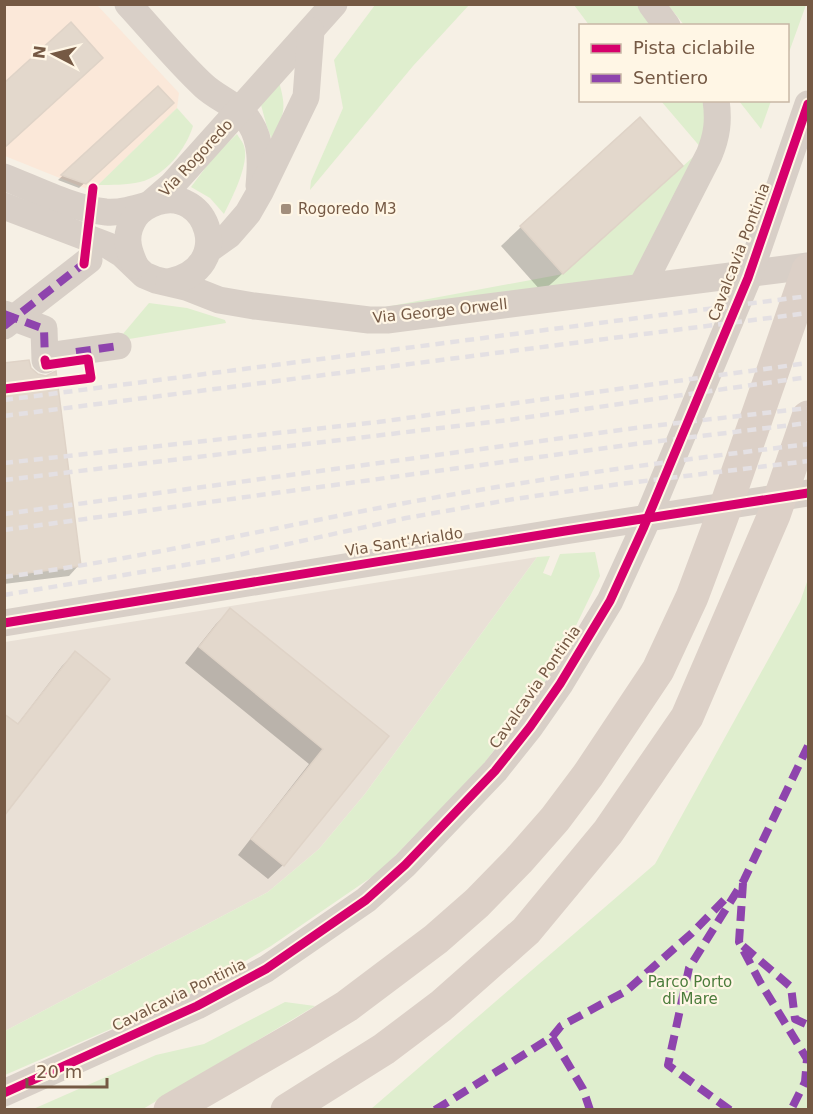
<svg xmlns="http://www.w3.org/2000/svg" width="813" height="1114" font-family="'DejaVu Sans',sans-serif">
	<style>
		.commercial { fill: #fbe8d9 }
		.industrial { fill: #e9e0d6 }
		.green { fill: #dfeece }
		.shadow { fill: #0003 }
		.building { fill: #e3d8cc; stroke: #dfd3c7; stroke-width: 1.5 }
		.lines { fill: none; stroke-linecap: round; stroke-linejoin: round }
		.minor { stroke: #d8cfc7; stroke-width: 27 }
		.highway { stroke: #dcd0c7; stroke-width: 33 }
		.rail { stroke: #e4e0e3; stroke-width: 4.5; stroke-dasharray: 9 6; stroke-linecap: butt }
		.quiet { stroke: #8e44ad; stroke-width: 8; stroke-dasharray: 15 8; stroke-linecap: butt }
		.cycleway-casing { stroke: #fff6e5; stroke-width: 13 }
		.cycleway { stroke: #d6006c; stroke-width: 9 }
		.poi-dot { fill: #a28e7c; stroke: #fff6e5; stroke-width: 2 }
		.labels { text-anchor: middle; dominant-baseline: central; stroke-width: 4.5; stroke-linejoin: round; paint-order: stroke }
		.street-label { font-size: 15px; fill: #755944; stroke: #fff6e5 }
		.poi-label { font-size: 15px; fill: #755944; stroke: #fff6e5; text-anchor: start }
		.park-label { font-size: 15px; fill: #4b7c3b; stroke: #fff6e5 }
	</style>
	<rect width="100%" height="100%" fill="#f6f0e5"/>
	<polygon class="commercial" points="4,5 97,5 179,93 177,108 98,185 87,189 5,156"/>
	<polygon class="industrial" points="537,557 365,794 319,849 268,892 5,1031 5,642"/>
	<g class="green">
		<polygon points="375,5 469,5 413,66 310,190 311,181 343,108 334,60"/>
		<polygon points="574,5 643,5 659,25 589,25"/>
		<polygon points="668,5 806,5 788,55 788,26 684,25"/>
		<path d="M279,82c8,28 5,32 -7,57l-5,-12 -6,-22z"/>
		<path d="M661,101h48c4,16 2,29 -3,45l-63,122 -5,6 -7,3 -251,31 183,-34 139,-125z"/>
		<polygon points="739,101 771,101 761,129"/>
		<path d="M177,108l16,18c-7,23 -28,50 -53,56 -13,3 -29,3 -42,3z"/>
		<path d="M237,134c2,4 6,8 7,12 6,17 -12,52 -20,68l-14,-16 -19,-11 24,-32z"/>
		<polygon points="149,303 187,308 225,320 226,323 117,341"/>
		<polygon points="595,552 600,576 557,665 480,769 379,872 271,946 182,998 5,1075 5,1031 268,892 319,849 365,794 537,557 550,556 543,573 551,576 560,554"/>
		<polygon points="808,579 808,1109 371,1109 655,864 800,602"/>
		<polygon points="285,1002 315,1006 143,1109 31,1110 156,1055 204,1044"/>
	</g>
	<g class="shadow">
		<polygon points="158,88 167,108 79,188 58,180"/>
		<polygon points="661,185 542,292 501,246 521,227"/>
		<polygon points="4,364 79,565 69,576 4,584"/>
		<polygon points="230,610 387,736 283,865 268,879 238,855 309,764 185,663 216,624"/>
		<polygon points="75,653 4,814 17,725 62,666"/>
	</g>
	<g class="building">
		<polygon points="71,22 103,58 4,148 4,83"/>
		<polygon points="158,86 174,103 86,184 61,175"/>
		<polygon points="640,117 683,166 563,274 520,226"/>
		<polygon points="29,360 31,368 38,374 46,376 56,371 81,566 4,576 4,363"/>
		<polygon points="230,608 389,736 284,866 251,839 323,749 199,647"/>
		<polygon points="75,651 110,679 4,816 4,714 18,724"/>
	</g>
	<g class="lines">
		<g class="minor">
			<path d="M128,4c25,27 49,57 76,82 14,13 36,20 46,37 12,19 11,41 9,63"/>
			<polyline points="651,4 667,26"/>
			<path d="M4,177c31,12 70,32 102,35 14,1 28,-3 42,-7"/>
			<polyline points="150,204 172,185 334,4"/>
			<polyline points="4,206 109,246 122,254 144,275 156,280 186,287 219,300 254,306 369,320 387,320 808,266"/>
			<polyline points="208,250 229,235 248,213 260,192 306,97 311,31"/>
			<path d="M135,265c-8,-17 -11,-31 0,-48 5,-7 13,-12 22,-15 50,-17 80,66 12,80"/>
			<path d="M642,286l67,-131c8,-19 10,-34 7,-55"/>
			<polyline points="4,314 44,329 45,360"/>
			<polyline points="4,326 89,260"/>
			<polyline points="46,356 118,346"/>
			<polyline points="4,623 565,531 808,493"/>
			<polyline points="4,1093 197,1006 266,969 366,900 405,865 495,771 530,727 560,684 610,601 643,529 748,278 808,104"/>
		</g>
		<g class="highway">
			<polyline points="170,1110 300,1035 347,1006 436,939 477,903 518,861 555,819 588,775 658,670 692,597 722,517 808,270"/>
			<polyline points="287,1110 384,1049 441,1006 526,931 608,832 687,717 774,515 808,417"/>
		</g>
		<g class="rail">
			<polyline points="4,400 808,296"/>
			<polyline points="4,416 808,313"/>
			<polyline points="4,463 378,422 808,363"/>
			<polyline points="4,480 508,420 808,377"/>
			<polyline points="4,514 643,427 808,408"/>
			<polyline points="4,530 635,444 808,423"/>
			<path d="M4,577c135,-18 267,-49 401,-74 134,-25 268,-42 403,-59"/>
			<polyline points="4,595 220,559 406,518 514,499 620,484 808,461"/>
		</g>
		<g class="quiet">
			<polyline points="4,314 44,329 45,360"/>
			<polyline points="4,326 87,261"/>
			<polyline points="76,352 118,346"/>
			<polyline points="743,883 739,942 760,982 807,1059 805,1082 791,1110"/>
			<polyline points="743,946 791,987 795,1019 808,1025"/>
			<polyline points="552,1037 561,1026 626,991 692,933 729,895"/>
			<polyline points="435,1110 552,1037 583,1089 590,1110"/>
			<polyline points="730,1110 668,1065 689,968 744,880 808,746"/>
		</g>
		<defs>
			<g id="cycleway">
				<polyline points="84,264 93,188"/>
				<polyline points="4,389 91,378 88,359 46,365 45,360"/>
				<polyline points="4,623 565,531 808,493"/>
				<polyline points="4,1093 197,1006 266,969 366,900 405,865 495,771 530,727 560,684 610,601 643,529 748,278 808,104"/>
			</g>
		</defs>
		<use href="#cycleway" class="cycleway-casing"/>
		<use href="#cycleway" class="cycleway"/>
	</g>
	<rect class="poi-dot" x="280" y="203" width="12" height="12" rx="3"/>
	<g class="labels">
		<g class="street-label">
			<text transform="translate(196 158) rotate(-47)">Via Rogoredo</text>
			<text transform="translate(739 252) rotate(-69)">Cavalcavia Pontinia</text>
			<text transform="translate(440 311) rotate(-6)">Via George Orwell</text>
			<text transform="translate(404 542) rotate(-9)">Via Sant'Arialdo</text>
			<text transform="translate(535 687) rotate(-55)">Cavalcavia Pontinia</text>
			<text transform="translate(179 995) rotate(-26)">Cavalcavia Pontinia</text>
		</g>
		<g class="poi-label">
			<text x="298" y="209">Rogoredo M3</text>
		</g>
		<g class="park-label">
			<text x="690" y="982">Parco Porto<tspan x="690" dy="17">di Mare</tspan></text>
		</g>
	</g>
	<rect width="813" height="1114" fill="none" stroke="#755944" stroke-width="12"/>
	<rect x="579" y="24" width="210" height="78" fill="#fff6e5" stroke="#c8b7a5" stroke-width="1.5"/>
	<rect x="591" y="44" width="30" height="9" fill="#d6006c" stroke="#c8b7a5" stroke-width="1.5"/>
	<text x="633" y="54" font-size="18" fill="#755944">Pista ciclabile</text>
	<rect x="591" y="74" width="30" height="9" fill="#8e44ad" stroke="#c8b7a5" stroke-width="1.5"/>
	<text x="633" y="84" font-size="18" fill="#755944">Sentiero</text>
	<g transform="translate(54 54) rotate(277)" stroke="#fff6e5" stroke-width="4.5" paint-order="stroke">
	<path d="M0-4.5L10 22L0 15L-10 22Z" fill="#755944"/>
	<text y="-9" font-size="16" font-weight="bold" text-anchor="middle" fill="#755944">N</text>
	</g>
	<path d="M27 1078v9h80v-9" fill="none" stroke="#755944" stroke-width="3"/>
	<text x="36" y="1078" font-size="18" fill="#755944" stroke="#fff6e5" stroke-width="4.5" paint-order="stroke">20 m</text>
</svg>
